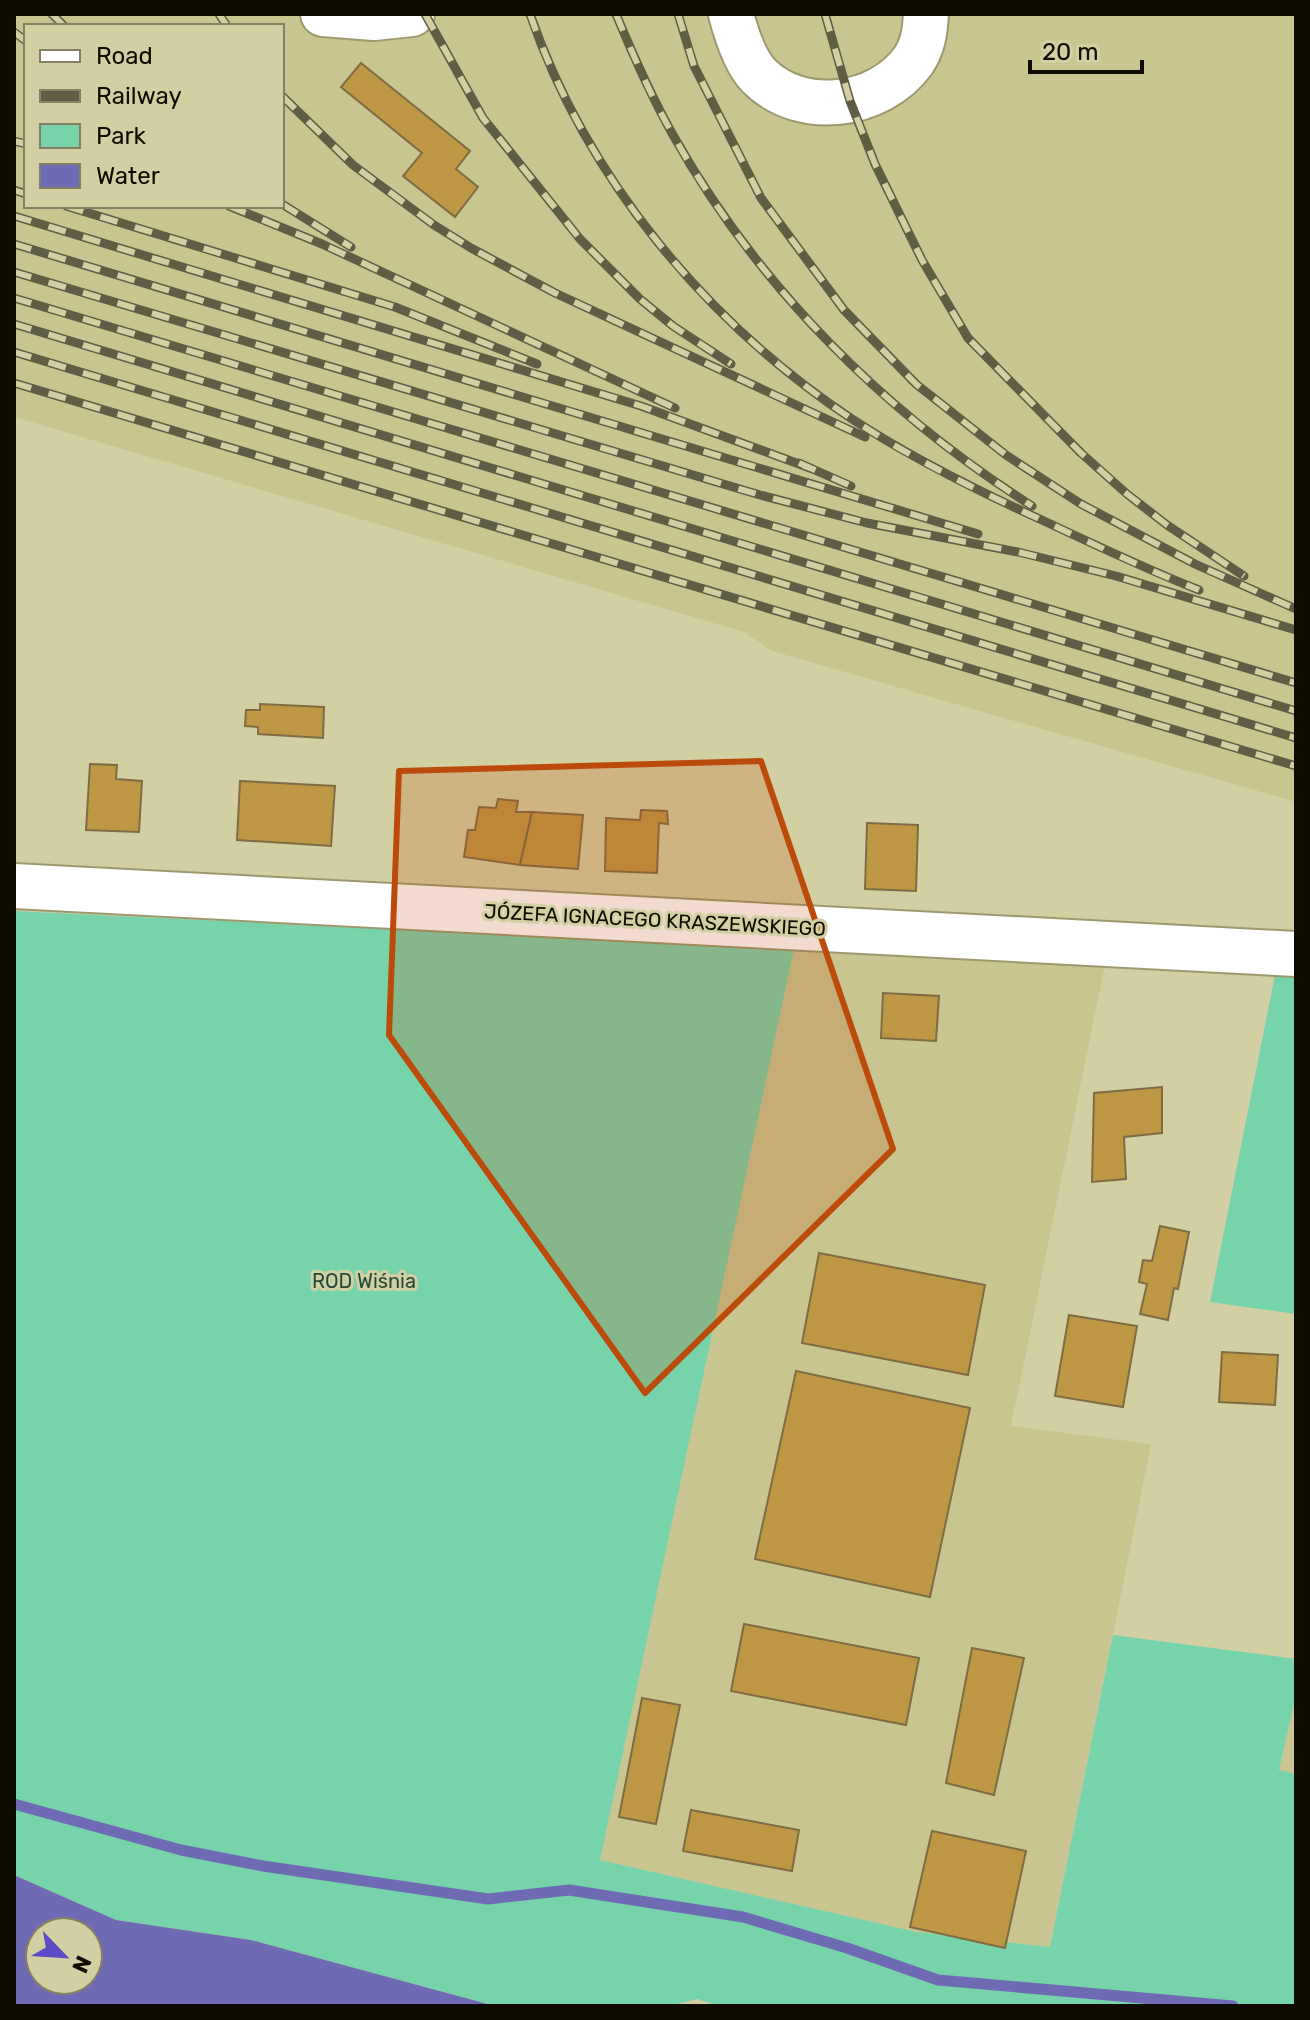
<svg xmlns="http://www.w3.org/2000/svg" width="1310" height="2020" font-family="Rubik,sans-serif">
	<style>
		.built { fill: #c9c590; fill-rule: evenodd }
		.green { fill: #77d3aa }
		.water { fill: #6e6bb4; fill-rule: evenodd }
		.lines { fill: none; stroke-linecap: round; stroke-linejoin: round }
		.stream { stroke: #6e6bb4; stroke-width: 11 }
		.building { fill: #be9744; stroke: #7f6c45; stroke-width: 2 }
		.minor-casing { stroke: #9c996e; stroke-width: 48 }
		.minor { stroke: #fff; stroke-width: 44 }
		.rail-casing { stroke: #5f5d44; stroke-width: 9 }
		.rail { stroke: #d2cfa2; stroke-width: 6; stroke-dasharray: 18; stroke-linecap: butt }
		.marked { fill: #bc4a0a; fill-opacity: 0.2; stroke: #bc4a0a; stroke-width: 6; stroke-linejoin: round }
		.labels { text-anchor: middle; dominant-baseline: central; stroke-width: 6; stroke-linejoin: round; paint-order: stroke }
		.street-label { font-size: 20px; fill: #0e0c01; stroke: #d2cfa2 }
		.park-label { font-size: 20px; fill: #214b39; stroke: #d2cfa2 }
	</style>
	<rect width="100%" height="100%" fill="#d2cfa2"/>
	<g class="built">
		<path d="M14,14h1282v788l-524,-151 -28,-19 -730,-215zM26,26h256v180h-256z"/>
		<polygon points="794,949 1105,965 1011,1426 1151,1444 1050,1947 917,1932 599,1860"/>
		<polygon points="1296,1695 1296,1774 1279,1771"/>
	</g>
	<g class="green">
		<polygon points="14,911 794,949 600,1860 917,1932 1050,1947 1113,1635 1296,1659 1296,1695 1279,1770 1296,1774 1296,2006 719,2006 697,1999 670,2006 495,2006 251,1940 116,1920 14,1875"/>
		<polygon points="1275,975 1296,977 1296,1314 1210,1302"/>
	</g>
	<path class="water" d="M14,1875l102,45 135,20 244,66h-481zM40,1932h48v48h-48z"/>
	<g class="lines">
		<polyline class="stream" points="14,1804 181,1850 263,1866 488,1899 569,1890 743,1917 847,1948 938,1980 1233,2006"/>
	</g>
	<g class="building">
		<polygon points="361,63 470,151 456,169 478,187 455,217 403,176 422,153 341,87"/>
		<polygon points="260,704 324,707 323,738 258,734 258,727 245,726 246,710 260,710"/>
		<polygon points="90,764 117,765 116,779 142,781 139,832 86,830"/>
		<polygon points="240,781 335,786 331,846 237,840"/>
		<polygon points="498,799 518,801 516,812 532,812 520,865 464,857 468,830 475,830 479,807 496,808"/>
		<polygon points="641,810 667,811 668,824 659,823 657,873 605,871 606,818 640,820"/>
		<polygon points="532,812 583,815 578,869 520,865"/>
		<polygon points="867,823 918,825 916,891 865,889"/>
		<polygon points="883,993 939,996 936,1041 881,1038"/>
		<polygon points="1162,1087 1162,1133 1124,1137 1126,1179 1092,1182 1094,1093"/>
		<polygon points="1160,1226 1189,1232 1178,1289 1174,1288 1168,1320 1140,1314 1147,1284 1139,1282 1143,1260 1152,1261"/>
		<polygon points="819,1253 985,1285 968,1375 802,1343"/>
		<polygon points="1069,1315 1137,1326 1123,1407 1055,1396"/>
		<polygon points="1222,1352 1278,1355 1275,1405 1219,1402"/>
		<polygon points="796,1371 970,1408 930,1597 755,1559"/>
		<polygon points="744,1624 919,1658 906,1725 731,1691"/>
		<polygon points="972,1648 1024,1658 994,1795 946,1783"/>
		<polygon points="642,1698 680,1705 656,1824 619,1817"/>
		<polygon points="691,1810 799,1830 792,1871 683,1851"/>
		<polygon points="932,1831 1026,1851 1005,1948 910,1927"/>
	</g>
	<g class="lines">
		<defs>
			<g id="minor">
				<polyline points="323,14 374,18 412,14"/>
				<path d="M731,14c5,19 14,48 28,62 42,42 120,32 154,-15 10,-14 12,-30 13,-47"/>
				<polyline points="14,886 1296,954"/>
			</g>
		</defs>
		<use href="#minor" class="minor-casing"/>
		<use href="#minor" class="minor"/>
		<defs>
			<g id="rail">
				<polyline points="52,14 64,26"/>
				<polyline points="219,14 227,26"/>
				<polyline points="425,14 483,118 580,239 640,299 673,326 731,364"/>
				<path d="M530,14c57,165 177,309 322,405 61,40 126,72 192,102 51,24 102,48 155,69"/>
				<path d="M616,14c17,41 35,82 57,121 86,153 211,277 359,371"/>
				<polyline points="678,14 694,66 761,198 844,310 916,384 1006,455 1081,504 1195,564 1296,609"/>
				<polyline points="825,14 850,101 875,164 922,260 968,338 1081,453 1127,494 1167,525 1244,576"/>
				<polyline points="14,32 26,41"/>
				<polyline points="282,96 353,165 434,225 471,248 555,293 865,437"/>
				<polyline points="14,141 26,144"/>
				<polyline points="14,190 26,194"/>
				<polyline points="282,204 351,247"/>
				<polyline points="66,206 395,307 537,364"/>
				<polyline points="229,206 322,244 675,408"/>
				<polyline points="14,216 641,406 810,468"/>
				<polyline points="14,244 978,534"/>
				<polyline points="14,272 760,495 867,523 1018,552 1116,576 1296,630"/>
				<polyline points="14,298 1296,683"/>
				<polyline points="14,324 1296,711"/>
				<polyline points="14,352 1296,738"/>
				<polyline points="14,383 1296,766"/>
				<polyline points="799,463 851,486"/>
			</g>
		</defs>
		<use href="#rail" class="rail-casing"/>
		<use href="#rail" class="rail"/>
	</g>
	<path class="marked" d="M761,761l132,388 -248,244 -256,-358 10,-264z"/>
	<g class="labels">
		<g class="street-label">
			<text transform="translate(655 920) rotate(3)">JÓZEFA IGNACEGO KRASZEWSKIEGO</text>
		</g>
		<g class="park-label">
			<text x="364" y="1281">ROD Wiśnia</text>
		</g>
	</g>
	<rect width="1310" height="2020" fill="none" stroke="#0e0c01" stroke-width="32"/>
	<rect x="24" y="24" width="260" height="184" fill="#d2cfa2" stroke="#848162" stroke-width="2"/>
	<rect x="40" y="50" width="40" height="12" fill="#ffffff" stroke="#848162" stroke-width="2"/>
	<text x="96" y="64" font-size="24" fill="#0e0c01">Road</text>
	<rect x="40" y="90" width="40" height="12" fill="#5f5d44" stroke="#848162" stroke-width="2"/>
	<text x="96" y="104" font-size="24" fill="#0e0c01">Railway</text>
	<rect x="40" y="124" width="40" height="24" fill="#77d3aa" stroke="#848162" stroke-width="2"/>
	<text x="96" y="144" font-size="24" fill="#0e0c01">Park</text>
	<rect x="40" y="164" width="40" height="24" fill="#6e6bb4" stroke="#848162" stroke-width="2"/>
	<text x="96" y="184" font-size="24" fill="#0e0c01">Water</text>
	<g transform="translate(64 1956) rotate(115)"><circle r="38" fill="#d2cfa2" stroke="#848162" stroke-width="2"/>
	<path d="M0-6L14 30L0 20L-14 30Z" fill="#5c4bc4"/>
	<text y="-12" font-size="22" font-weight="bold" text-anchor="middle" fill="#0e0c01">N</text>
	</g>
	<path d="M1030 60v12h112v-12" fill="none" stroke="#0e0c01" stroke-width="4"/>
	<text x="1042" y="60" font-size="24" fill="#0e0c01" stroke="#d2cfa2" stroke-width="6" paint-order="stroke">20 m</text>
</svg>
